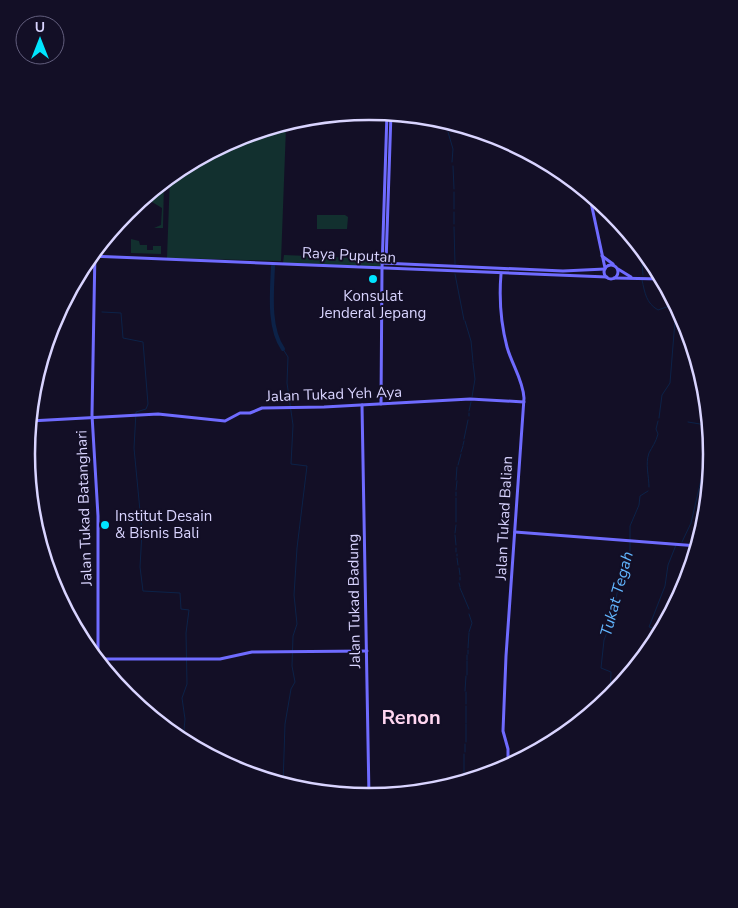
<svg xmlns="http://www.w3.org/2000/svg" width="738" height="908" font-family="'Nunito Sans',sans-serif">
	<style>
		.green { fill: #12302f }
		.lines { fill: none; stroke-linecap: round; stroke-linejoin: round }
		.stream { stroke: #0c2248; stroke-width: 1 }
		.river { stroke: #0c2248; stroke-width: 4 }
		.secondary { stroke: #6f6bff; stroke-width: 3 }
		.poi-dot { fill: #00e5ff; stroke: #130f26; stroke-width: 2 }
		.labels { text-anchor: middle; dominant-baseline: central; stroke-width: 4; stroke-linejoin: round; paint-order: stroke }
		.street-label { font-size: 15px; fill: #d9d4ff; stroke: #130f26 }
		.poi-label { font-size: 15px; fill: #d9d4ff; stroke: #130f26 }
		.water-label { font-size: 16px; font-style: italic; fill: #62b6ff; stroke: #130f26 }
		.district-label { font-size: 20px; font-weight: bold; fill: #ffd6f0; stroke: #130f26 }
		.rim { fill: none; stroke: #d9d4ff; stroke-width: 2.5 }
	</style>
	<rect width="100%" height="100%" fill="#130f26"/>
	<g class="green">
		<path d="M272,127h14l-5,134 -114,-3 3,-82c29,-23 67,-38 102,-49z"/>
		<polygon points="164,181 163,228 154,228 161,225 162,208 152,202 153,190"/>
		<polygon points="317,215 345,215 348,217 347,229 317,229"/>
		<polygon points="131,239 139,241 140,245 147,245 147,250 153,250 153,246 161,246 161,254 131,253"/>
		<polygon points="284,255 382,259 381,268 283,263"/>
	</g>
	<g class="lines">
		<g class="stream">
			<polyline points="448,121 448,130"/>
			<polyline points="448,132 453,149 452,162"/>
			<polyline points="453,166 454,189"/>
			<polyline points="454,209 454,192"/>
			<polyline points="454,212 454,224"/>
			<polyline points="454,227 455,264"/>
			<polyline points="641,248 643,275"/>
			<polyline points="455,274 464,320"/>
			<path d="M642,280c3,13 4,23 16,30l14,-5 4,3 -6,75 -8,12 -3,23"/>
			<polyline points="102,312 121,313 123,338 143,342 148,404 146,409 136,412 134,448 142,532 140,567 143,591 180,593 181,609 189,610 186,633 187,684 182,698 185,719 183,741"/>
			<polyline points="465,321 471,341 473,362"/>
			<polyline points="283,349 288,357 287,383 293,425 291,464 307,466 297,548 294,595 297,624 293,636 292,666 295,682 291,689 285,724 283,785"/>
			<polyline points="472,397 475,379 473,363"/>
			<polyline points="469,411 471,402"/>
			<polyline points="469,416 469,413"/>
			<polyline points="688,422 700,424 710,434"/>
			<polyline points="464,439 468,420"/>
			<polyline points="463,445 464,441"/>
			<polyline points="461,452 463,446"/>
			<polyline points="458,465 461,454"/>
			<polyline points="456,480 457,467"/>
			<path d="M649,487c0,-11 -4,-23 0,-34 3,-6 7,-11 9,-19l-2,-5 2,-8"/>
			<polyline points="456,490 457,481"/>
			<polyline points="456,496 456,492"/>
			<polyline points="456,522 456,498"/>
			<polyline points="455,533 456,525"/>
			<polyline points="455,535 456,545"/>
			<polyline points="682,542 691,523 701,480 711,448"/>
			<polyline points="456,548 456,552"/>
			<polyline points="457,554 457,556"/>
			<polyline points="457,558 458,565"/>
			<polyline points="459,568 460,575"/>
			<polyline points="460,577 460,580"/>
			<polyline points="459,583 460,587"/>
			<polyline points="460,588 469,609"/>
			<polyline points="662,630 649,627 665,586 668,565 676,545"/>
			<polyline points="469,632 472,623 469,614"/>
			<polyline points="468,648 469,633"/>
			<polyline points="468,654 468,650"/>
			<polyline points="467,660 467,655"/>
			<polyline points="467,675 467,661"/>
			<polyline points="465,691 466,676"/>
			<polyline points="466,692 466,704"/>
			<polyline points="610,697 611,672 601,668 604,640 610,625 622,571 630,554 630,526 639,505 640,496 648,491"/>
			<polyline points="466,706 466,723"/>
			<polyline points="466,742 466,724"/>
			<polyline points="465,752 465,744"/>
			<polyline points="464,782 464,754"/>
		</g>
		<path class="river" d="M273,266c-1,25 -5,62 10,83"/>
		<g class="secondary">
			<polyline points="589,193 605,268"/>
			<polyline points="95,250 92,415 98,516 98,658"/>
			<polyline points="90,256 607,277"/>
			<polyline points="602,256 613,264"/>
			<polyline points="382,263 563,271 605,269"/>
			<polyline points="386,263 391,113"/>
			<circle cx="611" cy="272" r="7"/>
			<polyline points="618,269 631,277"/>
			<path d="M501,274c-2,24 0,50 6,73 5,18 16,33 17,51l-18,258 -3,75 5,18v17"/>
			<polyline points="614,278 662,279"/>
			<polyline points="381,404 382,269 387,113"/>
			<polyline points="362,405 369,797"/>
			<polyline points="30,421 158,414 225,421 240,413 250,413 262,408 324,407 470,399 524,402"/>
			<polyline points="515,532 698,546"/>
			<polyline points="96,659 220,659 252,652 367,651"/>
		</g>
	</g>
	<g class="poi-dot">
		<circle cx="373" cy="279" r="5"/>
		<circle cx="105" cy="525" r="5"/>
	</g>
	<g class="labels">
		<g class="street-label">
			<text transform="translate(349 255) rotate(3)">Raya Puputan</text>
			<text transform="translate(334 394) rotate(-2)">Jalan Tukad Yeh Aya</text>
			<text transform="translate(84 508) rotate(-92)">Jalan Tukad Batanghari</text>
			<text transform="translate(504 518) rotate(-87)">Jalan Tukad Balian</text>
			<text transform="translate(354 601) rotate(-91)">Jalan Tukad Badung</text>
		</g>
		<g class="poi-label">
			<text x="373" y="296">Konsulat<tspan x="373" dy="17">Jenderal Jepang</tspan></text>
			<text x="115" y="516" text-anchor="start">Institut Desain<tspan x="115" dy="17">&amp; Bisnis Bali</tspan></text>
		</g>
		<g class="water-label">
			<text transform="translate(617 594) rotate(-75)">Tukat Tegah</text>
		</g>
		<g class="district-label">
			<text x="411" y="717">Renon</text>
		</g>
	</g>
	<path d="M0 0H738V908H0ZM35 454a334 334 0 1 1 668 0a334 334 0 1 1-668 0Z" fill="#130f26" fill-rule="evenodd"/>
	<path class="rim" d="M35 454a334 334 0 1 1 668 0a334 334 0 1 1-668 0Z"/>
	<g transform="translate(40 40)"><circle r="24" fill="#130f26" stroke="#625e7d"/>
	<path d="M0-4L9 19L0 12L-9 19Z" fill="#00e5ff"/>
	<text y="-8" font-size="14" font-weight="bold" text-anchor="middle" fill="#d9d4ff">U</text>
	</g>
</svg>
